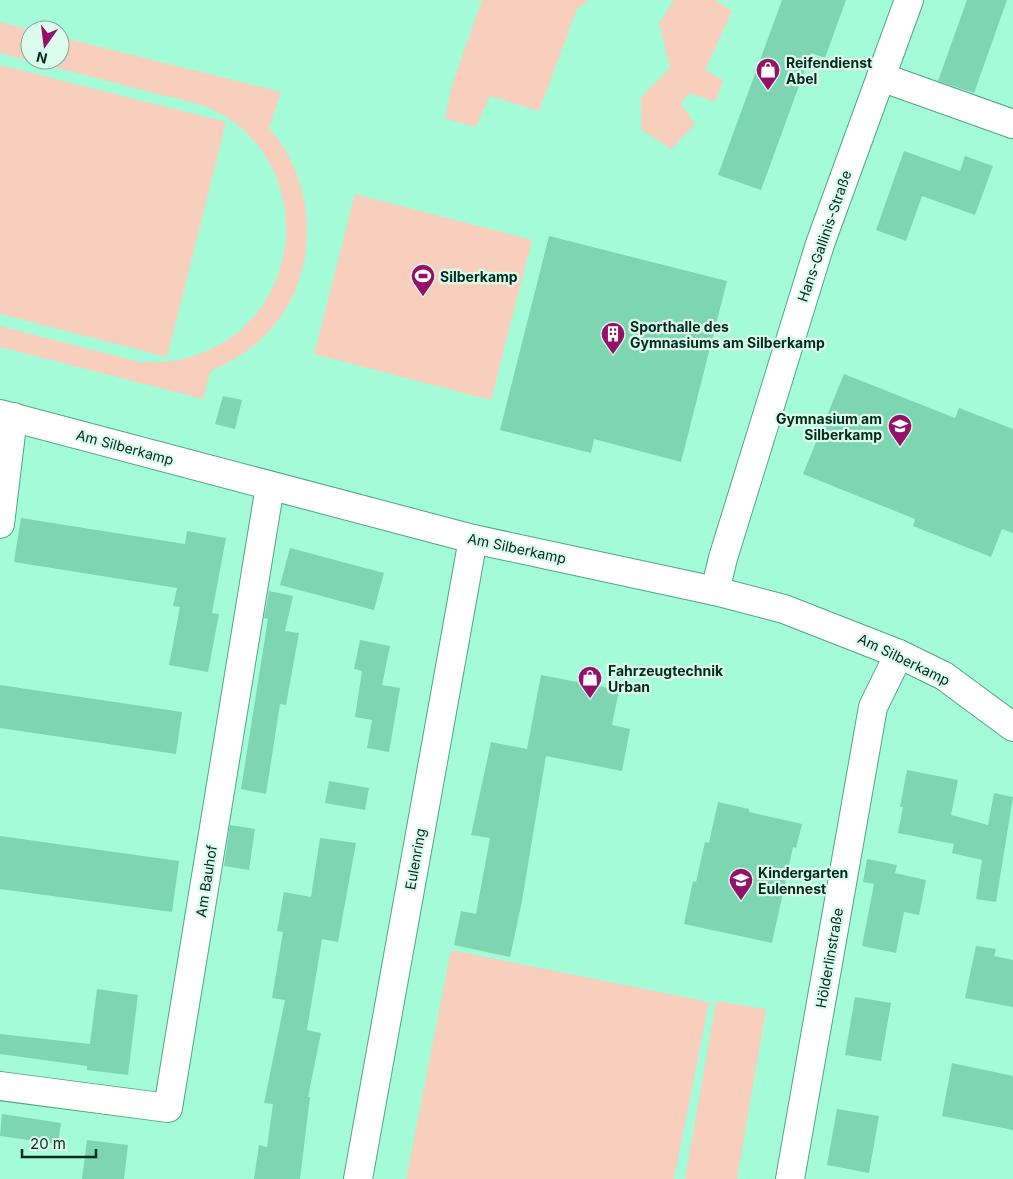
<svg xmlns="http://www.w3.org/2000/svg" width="1013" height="1179" font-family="Inter,sans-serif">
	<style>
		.green { fill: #f7cfbc }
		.building { fill: #7dd5b2 }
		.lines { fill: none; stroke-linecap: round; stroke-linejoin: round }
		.minor-casing { stroke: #4ea685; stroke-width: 30 }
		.minor { stroke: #fff; stroke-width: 28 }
		.labels { text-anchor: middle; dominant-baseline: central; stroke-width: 4.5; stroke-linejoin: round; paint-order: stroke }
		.poi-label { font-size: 14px; font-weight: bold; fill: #01291c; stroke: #dbfced; text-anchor: start }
		.street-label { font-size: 14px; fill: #01291c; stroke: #dbfced }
	</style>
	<rect width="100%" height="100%" fill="#a3fcd7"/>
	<g class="green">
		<polygon points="482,0 589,0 577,9 539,111 490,96 476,127 445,119 452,85"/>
		<polygon points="674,0 715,0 732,11 705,70 723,80 715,102 689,93 681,104 695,124 671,149 641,129 641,97 670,68 659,23"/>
		<path d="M0,22l30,8v30h30v-23l221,55 -12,36c50,57 52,147 0,203 -17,19 -37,30 -59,41l-7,27 -203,-52v-21l139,36c22,1 43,-1 63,-9 99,-38 114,-176 26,-235 -22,-15 -52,-19 -78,-26 -50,-13 -100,-26 -150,-39z"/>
		<polygon points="0,65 226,122 167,357 0,314"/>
		<polygon points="355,194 532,240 491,400 314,354"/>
		<polygon points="451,950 709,1002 674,1179 406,1179"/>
		<polygon points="716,1001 766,1009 737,1179 685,1179"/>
	</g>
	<g class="building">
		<polygon points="782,0 846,0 825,58 811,53 761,190 718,175"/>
		<polygon points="967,0 1007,0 974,93 938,81"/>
		<polygon points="904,151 960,171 965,156 993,166 975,215 922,196 906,241 876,230"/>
		<polygon points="549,236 727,281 681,462 594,439 591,453 500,430"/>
		<polygon points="844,374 955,418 959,408 1013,429 1013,533 1002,529 991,557 913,526 915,519 803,474"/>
		<polygon points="223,396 242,400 235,429 215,424"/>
		<polygon points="21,518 185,544 187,531 226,538 212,613 219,614 208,672 169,665 180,607 173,606 177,588 14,562"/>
		<polygon points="290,548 384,573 374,610 280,585"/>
		<polygon points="269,591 293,596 285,631 299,633 286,705 280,704 266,794 241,789 268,619 264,618"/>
		<polygon points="360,640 390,646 382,685 400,688 389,752 367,748 372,720 355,717 362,671 354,669"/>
		<polygon points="541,675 619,690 612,725 630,729 622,771 546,756 522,901 510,957 454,945 461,911 476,914 490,838 471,835 491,742 527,749"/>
		<polygon points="0,685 182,712 176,754 0,728"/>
		<polygon points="907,770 958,780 951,815 988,825 994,793 1013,797 996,902 976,899 982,860 952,853 954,844 898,833 903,807 900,807"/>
		<polygon points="329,781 369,788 365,810 325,803"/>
		<polygon points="718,802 749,809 749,812 802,824 796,848 793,847 772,943 684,924 693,881 696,882 705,842 709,843"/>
		<polygon points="230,825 255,829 249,870 224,866"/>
		<polygon points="0,836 179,861 172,912 0,889"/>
		<polygon points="320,838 356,843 338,942 322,939 307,1030 321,1033 308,1097 310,1097 300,1179 254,1179 259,1145 267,1147 273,1104 264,1103 285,1000 272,998 283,932 277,931 284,892 311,897"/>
		<polygon points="867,859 897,865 895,873 926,880 919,915 904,912 896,953 862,946 874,884 863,882"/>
		<polygon points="976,946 996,949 994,956 1013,960 1013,1007 965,998"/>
		<polygon points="97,989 138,995 128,1075 87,1070 87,1066 0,1054 0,1034 90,1044"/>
		<polygon points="855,997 891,1003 881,1061 845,1055"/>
		<polygon points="952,1063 1013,1076 1013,1130 942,1116"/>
		<polygon points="837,1109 879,1116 869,1173 827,1165"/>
		<polygon points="2,1114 61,1123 58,1144 0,1136"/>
		<polygon points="87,1140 128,1145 124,1179 82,1179"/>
	</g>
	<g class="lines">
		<defs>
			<g id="minor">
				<polyline points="881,77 1013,124"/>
				<polyline points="0,414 473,539 715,591 784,609 899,654 944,676 1013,727"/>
				<polyline points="0,524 13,417"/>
				<polyline points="715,591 723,558 820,244 909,0"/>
				<polyline points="0,1086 168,1108 270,486"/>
				<polyline points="358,1179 473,539"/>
				<polyline points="790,1179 873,707 899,654"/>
			</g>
		</defs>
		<use href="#minor" class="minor-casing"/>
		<use href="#minor" class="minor"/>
	</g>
	<defs>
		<symbol id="shop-pin" viewBox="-11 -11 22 30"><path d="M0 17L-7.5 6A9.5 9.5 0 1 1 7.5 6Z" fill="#951169" stroke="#dbfced"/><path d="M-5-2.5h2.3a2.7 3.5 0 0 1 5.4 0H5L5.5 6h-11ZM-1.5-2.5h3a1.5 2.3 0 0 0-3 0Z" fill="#fff"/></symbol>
		<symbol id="stadium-pin" viewBox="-11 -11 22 30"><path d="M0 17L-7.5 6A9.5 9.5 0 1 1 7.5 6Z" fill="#951169" stroke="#dbfced"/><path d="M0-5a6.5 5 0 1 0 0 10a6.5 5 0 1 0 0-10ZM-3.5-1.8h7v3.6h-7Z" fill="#fff"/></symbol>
		<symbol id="building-pin" viewBox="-11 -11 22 30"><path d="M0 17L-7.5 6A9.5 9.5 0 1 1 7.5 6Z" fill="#951169" stroke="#dbfced"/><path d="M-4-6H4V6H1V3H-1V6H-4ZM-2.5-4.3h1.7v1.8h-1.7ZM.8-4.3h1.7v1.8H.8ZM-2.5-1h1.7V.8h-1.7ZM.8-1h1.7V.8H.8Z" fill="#fff"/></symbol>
		<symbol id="school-pin" viewBox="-11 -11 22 30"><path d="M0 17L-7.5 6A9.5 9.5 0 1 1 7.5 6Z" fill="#951169" stroke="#dbfced"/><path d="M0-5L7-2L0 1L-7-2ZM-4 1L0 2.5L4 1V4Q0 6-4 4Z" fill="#fff"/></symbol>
	</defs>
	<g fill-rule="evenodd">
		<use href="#shop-pin" x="754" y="56" width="28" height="38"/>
		<use href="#stadium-pin" x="409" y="262" width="28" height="38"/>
		<use href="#building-pin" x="599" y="320" width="28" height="38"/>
		<use href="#school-pin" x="886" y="412" width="28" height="38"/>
		<use href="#shop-pin" x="576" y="664" width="28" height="38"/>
		<use href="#school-pin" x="727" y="866" width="28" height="38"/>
	</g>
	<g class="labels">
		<g class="poi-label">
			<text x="786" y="62">Reifendienst<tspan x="786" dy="16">Abel</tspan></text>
			<text x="440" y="276">Silberkamp</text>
			<text x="630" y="326">Sporthalle des<tspan x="630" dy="16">Gymnasiums am Silberkamp</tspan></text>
			<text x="882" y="418" text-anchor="end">Gymnasium am<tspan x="882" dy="16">Silberkamp</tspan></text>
			<text x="608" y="670">Fahrzeugtechnik<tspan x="608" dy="16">Urban</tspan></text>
			<text x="758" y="872">Kindergarten<tspan x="758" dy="16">Eulennest</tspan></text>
		</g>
		<g class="street-label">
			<text transform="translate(824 236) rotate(-71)">Hans-Gallinis-Straße</text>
			<text transform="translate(125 447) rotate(15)">Am Silberkamp</text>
			<text transform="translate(517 548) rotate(12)">Am Silberkamp</text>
			<text transform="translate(904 659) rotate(26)">Am Silberkamp</text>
			<text transform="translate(415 859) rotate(-80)">Eulenring</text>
			<text transform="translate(206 881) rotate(-81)">Am Bauhof</text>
			<text transform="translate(829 958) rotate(-80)">Hölderlinstraße</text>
		</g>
	</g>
	<g transform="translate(45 45) rotate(194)"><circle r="24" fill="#dbfced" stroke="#84a899"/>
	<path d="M0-4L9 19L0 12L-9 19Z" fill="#951169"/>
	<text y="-8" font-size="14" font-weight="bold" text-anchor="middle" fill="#01291c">N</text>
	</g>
	<path d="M22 1149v8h74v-8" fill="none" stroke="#01291c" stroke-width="2.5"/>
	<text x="30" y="1149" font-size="15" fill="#01291c" stroke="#dbfced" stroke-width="4" paint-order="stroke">20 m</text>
</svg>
